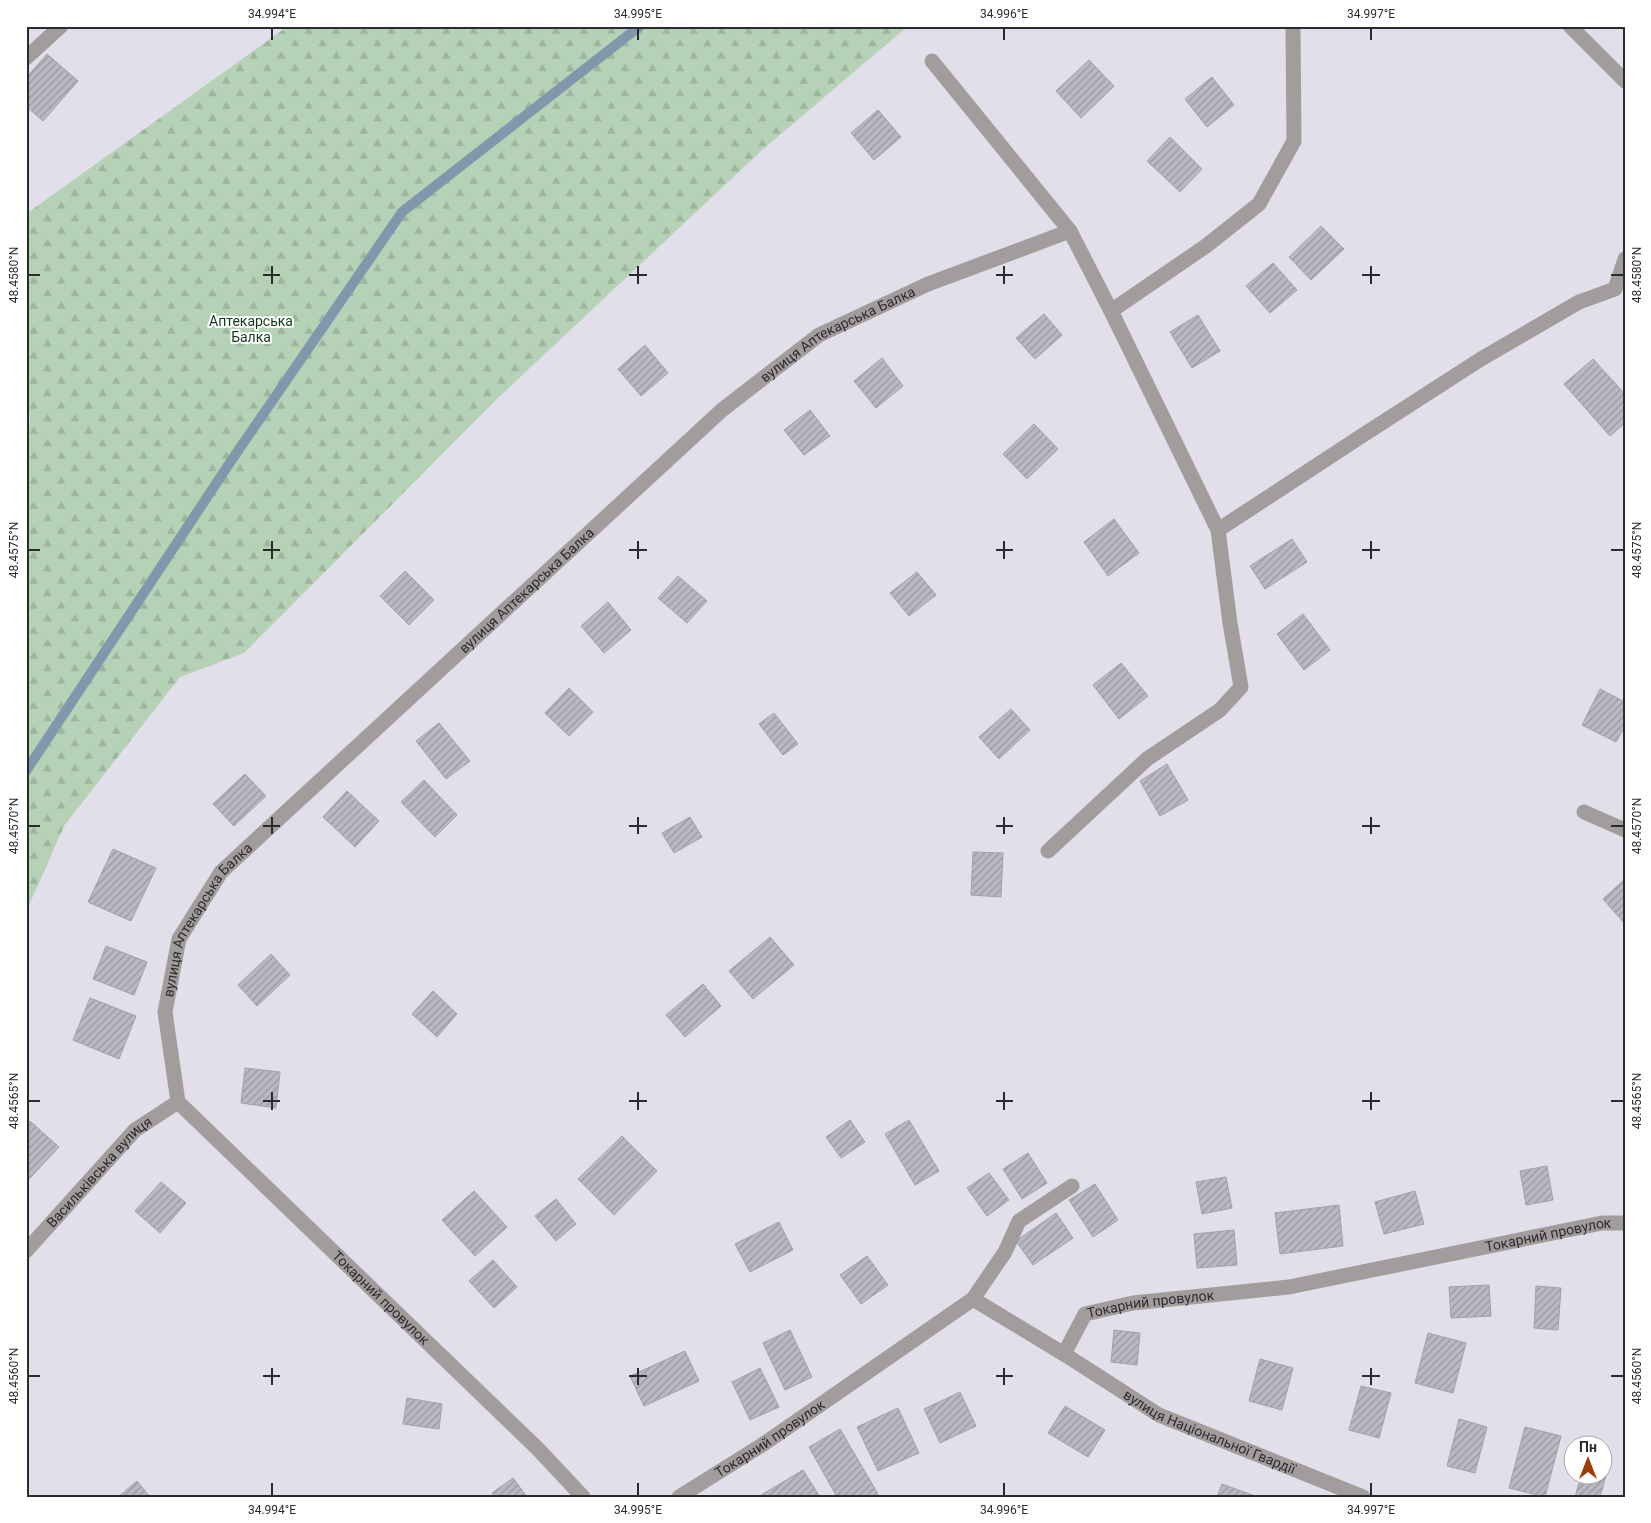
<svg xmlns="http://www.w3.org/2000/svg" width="1651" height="1523" font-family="Roboto,sans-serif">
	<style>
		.forest { fill: url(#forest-firs) }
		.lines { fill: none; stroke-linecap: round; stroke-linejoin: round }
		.stream { stroke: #8198ac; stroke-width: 10 }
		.building { fill: url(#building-hatch); stroke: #a1a1aa }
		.minor { stroke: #a29d9c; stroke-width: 15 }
		.ticks { fill: none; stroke: #2b2b2f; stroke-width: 2 }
		.labels { text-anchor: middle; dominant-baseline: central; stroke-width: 4; stroke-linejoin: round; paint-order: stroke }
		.park-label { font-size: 14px; fill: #103b14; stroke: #fff }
		.street-label { font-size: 14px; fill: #2b2b2f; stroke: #fff }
		.neatline { fill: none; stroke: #2b2b2f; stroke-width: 2 }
		.ticks-label { font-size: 12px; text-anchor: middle; fill: #2b2b2f }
	</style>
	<defs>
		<pattern id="forest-firs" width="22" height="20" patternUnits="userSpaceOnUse" patternTransform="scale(1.25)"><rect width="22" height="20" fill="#b6d2b6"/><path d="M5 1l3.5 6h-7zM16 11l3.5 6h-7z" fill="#9db49d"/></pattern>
		<pattern id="building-hatch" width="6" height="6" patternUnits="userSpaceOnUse" patternTransform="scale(1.25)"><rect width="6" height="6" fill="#b9b9c3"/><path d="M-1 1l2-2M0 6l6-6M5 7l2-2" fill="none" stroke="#97979f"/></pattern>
	</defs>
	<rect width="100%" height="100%" fill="#e0dfea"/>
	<polygon class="forest" points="288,26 908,26 760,152 498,398 244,653 180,677 64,826 26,912 26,452 30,419 26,410 26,214"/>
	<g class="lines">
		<polyline class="stream" points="26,771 231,461 402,212 640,26"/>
	</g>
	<g class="building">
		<polygon points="47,54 78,81 43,121 26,106 26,78"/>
		<polygon points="1089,60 1114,86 1081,118 1056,91"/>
		<polygon points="1212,77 1234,105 1207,127 1185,99"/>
		<polygon points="878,110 901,137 874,160 851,133"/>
		<polygon points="1170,137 1202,169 1180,192 1147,161"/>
		<polygon points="1321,226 1344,249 1311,280 1289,257"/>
		<polygon points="1273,263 1297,290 1270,313 1246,286"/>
		<polygon points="1044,314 1062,335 1035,359 1016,338"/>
		<polygon points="1198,315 1220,351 1192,368 1170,332"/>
		<polygon points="645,345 668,373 641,396 618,369"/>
		<polygon points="882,358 903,386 876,408 854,381"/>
		<polygon points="1593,359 1625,394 1625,423 1610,436 1564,384"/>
		<polygon points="810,410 830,436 804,455 784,430"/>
		<polygon points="1034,424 1058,449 1027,479 1003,454"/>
		<polygon points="1114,519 1139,553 1108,576 1084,542"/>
		<polygon points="1292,539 1307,562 1265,589 1250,566"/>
		<polygon points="405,571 434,600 409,625 380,596"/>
		<polygon points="917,572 936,595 909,616 890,593"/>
		<polygon points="678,576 707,601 687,623 658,598"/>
		<polygon points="608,602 631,630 604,653 581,626"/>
		<polygon points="1303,614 1330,650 1304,670 1277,634"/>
		<polygon points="1121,663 1148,696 1119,719 1093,685"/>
		<polygon points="569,688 593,712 569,736 545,713"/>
		<polygon points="1600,689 1625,702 1625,726 1616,742 1582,725"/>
		<polygon points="1011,709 1030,730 999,759 979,737"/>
		<polygon points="774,713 798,744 783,755 759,724"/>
		<polygon points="439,723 470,761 446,779 416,741"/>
		<polygon points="1167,764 1188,800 1160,816 1140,781"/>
		<polygon points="245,774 266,796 234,826 213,804"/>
		<polygon points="424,780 457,815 435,837 401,802"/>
		<polygon points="347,791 379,821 355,847 323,817"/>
		<polygon points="690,817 702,837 674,853 662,833"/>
		<polygon points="113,849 156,868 131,921 88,902"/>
		<polygon points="973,852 1003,853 1001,897 971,895"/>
		<polygon points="1625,879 1625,924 1603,899"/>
		<polygon points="770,937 794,965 753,999 729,971"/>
		<polygon points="106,946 147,962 134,995 93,979"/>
		<polygon points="271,954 290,975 257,1006 238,985"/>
		<polygon points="703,984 721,1006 685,1037 666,1015"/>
		<polygon points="433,991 457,1014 437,1037 412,1014"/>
		<polygon points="90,998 136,1016 119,1059 73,1040"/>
		<polygon points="245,1068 280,1072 276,1108 241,1103"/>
		<polygon points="850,1120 865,1142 841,1158 826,1137"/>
		<polygon points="909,1120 939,1171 915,1185 885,1134"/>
		<polygon points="30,1121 59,1147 29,1179 26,1176 26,1125"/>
		<polygon points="622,1136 657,1171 614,1215 578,1179"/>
		<polygon points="1028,1153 1047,1183 1022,1199 1003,1169"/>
		<polygon points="1547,1166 1553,1200 1526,1205 1520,1171"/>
		<polygon points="989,1173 1009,1200 987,1216 967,1188"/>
		<polygon points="1226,1177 1232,1208 1202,1214 1196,1182"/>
		<polygon points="161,1182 186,1203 160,1233 135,1211"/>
		<polygon points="1095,1184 1118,1220 1093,1237 1069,1200"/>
		<polygon points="474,1191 507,1227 475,1256 442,1220"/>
		<polygon points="1415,1191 1424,1224 1384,1234 1375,1202"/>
		<polygon points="556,1199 576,1224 556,1241 535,1216"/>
		<polygon points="1339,1205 1343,1246 1280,1254 1275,1213"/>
		<polygon points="1056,1213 1073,1238 1033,1265 1016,1241"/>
		<polygon points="779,1222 793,1250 750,1272 735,1244"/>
		<polygon points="1234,1230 1237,1265 1197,1268 1194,1234"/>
		<polygon points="867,1256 888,1285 861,1304 840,1275"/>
		<polygon points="493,1260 517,1287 494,1308 469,1281"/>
		<polygon points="1489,1285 1491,1316 1451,1318 1449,1287"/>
		<polygon points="1536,1286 1561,1288 1558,1330 1534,1328"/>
		<polygon points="790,1330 812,1377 785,1390 763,1343"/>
		<polygon points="1114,1330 1140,1333 1137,1365 1111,1362"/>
		<polygon points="1428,1333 1466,1343 1453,1393 1415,1383"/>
		<polygon points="685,1351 699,1381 644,1406 630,1376"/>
		<polygon points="1260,1359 1293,1368 1282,1410 1249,1401"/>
		<polygon points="760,1368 779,1407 750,1420 732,1382"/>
		<polygon points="1361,1386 1391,1393 1379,1438 1349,1430"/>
		<polygon points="960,1392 976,1426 940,1443 924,1409"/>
		<polygon points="407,1398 442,1404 439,1429 403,1424"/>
		<polygon points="1065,1406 1105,1430 1088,1457 1048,1433"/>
		<polygon points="898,1408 919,1453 878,1471 857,1427"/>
		<polygon points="1459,1419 1487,1427 1475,1473 1447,1466"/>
		<polygon points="1525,1427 1561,1436 1545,1497 1509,1488"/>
		<polygon points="840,1429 878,1494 873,1497 837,1497 809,1447"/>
		<polygon points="1604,1461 1610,1462 1600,1497 1575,1497 1581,1476 1604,1476"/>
		<polygon points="803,1470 820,1497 758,1497"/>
		<polygon points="513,1478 527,1497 495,1497 492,1493"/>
		<polygon points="137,1481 150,1497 118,1497"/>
		<polygon points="1222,1484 1258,1497 1217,1497"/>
	</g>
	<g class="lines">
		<g class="minor">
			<polyline points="1570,26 1625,81"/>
			<polyline points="26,58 61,26"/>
			<polyline points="932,61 1070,231 1111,311 1218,530 1230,623 1241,687 1220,710 1147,759 1048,851"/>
			<polyline points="1111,311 1206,246 1259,204 1294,141 1293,26"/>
			<polyline points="1218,530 1360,437 1481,359 1579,302 1615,289 1625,259"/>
			<polyline points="1584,812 1625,830"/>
			<path id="s1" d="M178,1102l-13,-90 14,-73 42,-67 501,-462 97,-75 109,-51 142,-53"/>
			<path id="s2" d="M178,1102l360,347 45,48"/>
			<path id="s3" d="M26,1251l109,-121 43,-28"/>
			<path id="s4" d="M973,1299l91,55 21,-40 48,-11 156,-16 313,-64h23"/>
			<path id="s5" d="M1064,1354l95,61 204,82"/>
			<path id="s6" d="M679,1497l83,-52 211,-146 32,-47 14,-31 53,-35"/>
		</g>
	</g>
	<path class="ticks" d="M272,28v12M638,28v12M1004,28v12M1371,28v12M272,266v18M638,266v18M1004,266v18M1371,266v18M28,275h12M263,275h17M629,275h18M996,275h17M1362,275h18M1611,275h13M272,541v18M638,541v18M1004,541v18M1371,541v18M28,550h12M263,550h17M629,550h18M996,550h17M1362,550h18M1611,550h13M272,817v17M638,817v17M1004,817v17M1371,817v17M28,826h12M263,826h17M629,826h18M996,826h17M1362,826h18M1611,826h13M272,1092v18M638,1092v18M1004,1092v18M1371,1092v18M28,1101h12M263,1101h17M629,1101h18M996,1101h17M1362,1101h18M1611,1101h13M272,1368v17M638,1368v17M1004,1368v17M1371,1368v17M28,1376h12M263,1376h17M629,1376h18M996,1376h17M1362,1376h18M1611,1376h13M272,1483v13M638,1483v13M1004,1483v13M1371,1483v13"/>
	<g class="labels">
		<g class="park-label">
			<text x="251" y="321">Аптекарська<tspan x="251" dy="16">Балка</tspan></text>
		</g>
		<g class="street-label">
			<text stroke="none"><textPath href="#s1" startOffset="1065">вулиця Аптекарська Балка</textPath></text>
			<text stroke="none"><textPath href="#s1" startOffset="660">вулиця Аптекарська Балка</textPath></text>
			<text stroke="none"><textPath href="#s1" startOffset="195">вулиця Аптекарська Балка</textPath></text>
			<text stroke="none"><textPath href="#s3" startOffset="108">Васильківська вулиця</textPath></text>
			<text stroke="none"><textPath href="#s4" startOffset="622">Токарний провулок</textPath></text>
			<text stroke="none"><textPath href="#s2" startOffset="282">Токарний провулок</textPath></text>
			<text stroke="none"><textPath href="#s4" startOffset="218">Токарний провулок</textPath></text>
			<text stroke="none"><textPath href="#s5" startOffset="166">вулиця Національної Гвардії</textPath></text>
			<text stroke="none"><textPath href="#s6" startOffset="108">Токарний провулок</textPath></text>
		</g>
	</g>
	<rect width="1651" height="1523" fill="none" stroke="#ffffff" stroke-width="55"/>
	<g transform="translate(1588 1460)"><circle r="24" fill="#ffffff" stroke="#aaaaac"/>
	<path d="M0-4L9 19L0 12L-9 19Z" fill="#9e3a08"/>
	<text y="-8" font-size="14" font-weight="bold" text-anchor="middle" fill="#2b2b2f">Пн</text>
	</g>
	<rect x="28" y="28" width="1596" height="1468" class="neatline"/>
	<g class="ticks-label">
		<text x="272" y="18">34.994°E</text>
		<text x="638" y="18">34.995°E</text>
		<text x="1004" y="18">34.996°E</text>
		<text x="1371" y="18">34.997°E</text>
		<text transform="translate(14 275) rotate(-90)" y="4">48.4580°N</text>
		<text transform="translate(1637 275) rotate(-90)" y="4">48.4580°N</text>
		<text transform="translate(14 550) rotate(-90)" y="4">48.4575°N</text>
		<text transform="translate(1637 550) rotate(-90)" y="4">48.4575°N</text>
		<text transform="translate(14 826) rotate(-90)" y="4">48.4570°N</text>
		<text transform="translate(1637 826) rotate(-90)" y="4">48.4570°N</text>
		<text transform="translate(14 1101) rotate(-90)" y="4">48.4565°N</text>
		<text transform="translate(1637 1101) rotate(-90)" y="4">48.4565°N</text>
		<text transform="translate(14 1376) rotate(-90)" y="4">48.4560°N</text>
		<text transform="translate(1637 1376) rotate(-90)" y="4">48.4560°N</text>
		<text x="272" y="1514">34.994°E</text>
		<text x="638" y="1514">34.995°E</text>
		<text x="1004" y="1514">34.996°E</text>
		<text x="1371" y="1514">34.997°E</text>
	</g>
</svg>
